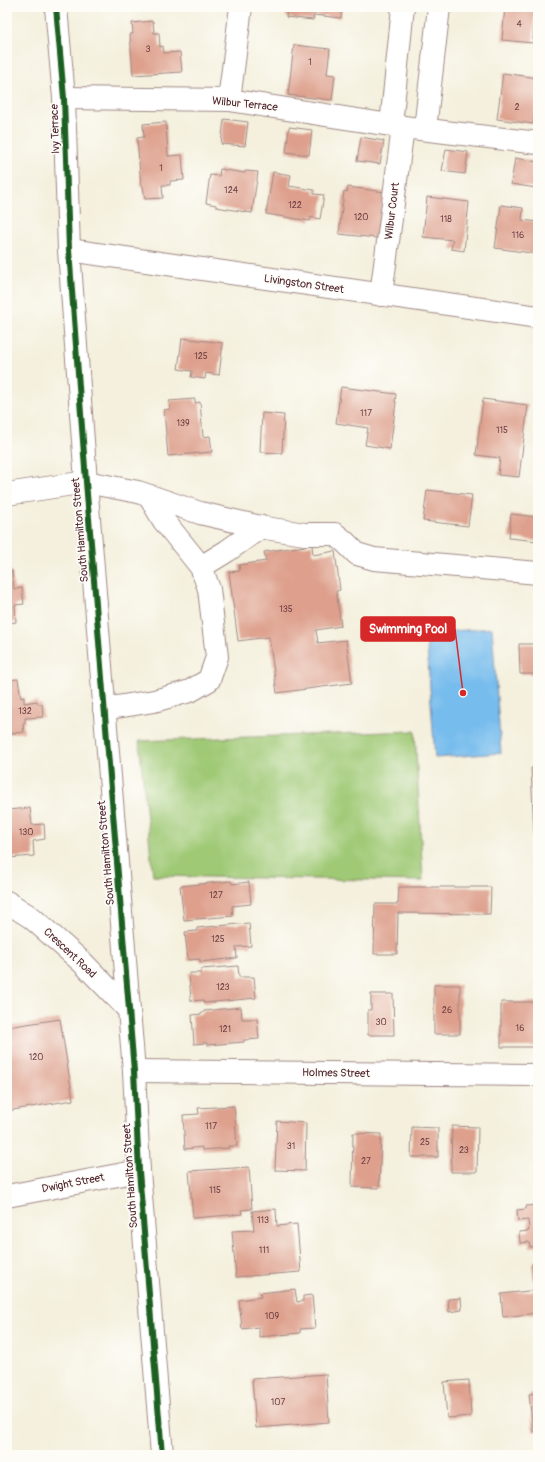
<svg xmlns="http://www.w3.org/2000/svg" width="545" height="1462" font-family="Pangolin,sans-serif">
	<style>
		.green { fill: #9fc975; stroke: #747450 }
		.water { fill: #76bced; stroke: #606e8c }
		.building { fill: #dea08d }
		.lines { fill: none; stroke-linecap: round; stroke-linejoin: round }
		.minor-casing { stroke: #9f8884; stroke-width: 24 }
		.minor { stroke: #fff; stroke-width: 22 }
		.cycleway-casing { stroke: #fdfcf7; stroke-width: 8 }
		.cycleway { stroke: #1b5e20; stroke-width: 6 }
		.labels { text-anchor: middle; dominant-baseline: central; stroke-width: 3.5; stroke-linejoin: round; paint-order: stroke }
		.number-label { font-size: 9px; fill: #6f3f44 }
		.street-label { font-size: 11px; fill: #4a1f2b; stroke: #fdfcf7 }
		.leader { fill: none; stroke: #d62828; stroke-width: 1.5 }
		.callout-dot { fill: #d62828; stroke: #fdfcf7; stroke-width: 1.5 }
		.callout { fill: #d62828; stroke: #d62828; stroke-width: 1.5 }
		.callout-label { font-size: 12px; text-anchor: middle; font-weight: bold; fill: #fff }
	</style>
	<rect width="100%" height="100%" fill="#fdfcf7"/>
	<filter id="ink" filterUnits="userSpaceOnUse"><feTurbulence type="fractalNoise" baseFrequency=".025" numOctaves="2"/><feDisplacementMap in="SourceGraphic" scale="8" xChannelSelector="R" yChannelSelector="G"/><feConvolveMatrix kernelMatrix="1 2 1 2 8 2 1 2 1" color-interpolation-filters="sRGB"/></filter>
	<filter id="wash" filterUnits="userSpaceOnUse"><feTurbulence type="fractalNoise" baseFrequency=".012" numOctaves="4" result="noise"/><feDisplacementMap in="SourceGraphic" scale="16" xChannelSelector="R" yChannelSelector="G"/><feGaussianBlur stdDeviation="0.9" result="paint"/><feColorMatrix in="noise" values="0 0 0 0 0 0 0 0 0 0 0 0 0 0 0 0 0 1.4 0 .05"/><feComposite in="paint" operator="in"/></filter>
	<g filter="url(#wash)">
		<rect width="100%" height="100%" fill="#f4f0dd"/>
		<polygon class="green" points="415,731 423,881 153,876 139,741"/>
		<polygon class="water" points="492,628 501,753 435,758 426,633"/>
		<g id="blocks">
			<g class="building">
				<polygon points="287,7 342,7 341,18 314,15 313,20 286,17"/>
				<polygon points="505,7 535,7 533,43 502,40"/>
				<polygon points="153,21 154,33 159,33 160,47 163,46 164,53 180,52 182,72 133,75 130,34 133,34 132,23"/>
				<polygon points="294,45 330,49 327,74 335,75 332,100 288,95"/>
				<polygon points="503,73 538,78 538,94 533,124 497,119"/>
				<polygon points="224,119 248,122 245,146 221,144"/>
				<polygon points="166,122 168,156 182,155 184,180 170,181 170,185 162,185 163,198 145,199 143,186 141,186 137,138 144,137 143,124"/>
				<polygon points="289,127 312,130 309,155 286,152"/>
				<polygon points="361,137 384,141 380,164 357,161"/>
				<polygon points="446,149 468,152 465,174 442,171"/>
				<polygon points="515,158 538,162 536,188 511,184"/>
				<polygon points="220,169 245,173 245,171 258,172 252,213 216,207 216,205 206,203 210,175 219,176"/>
				<polygon points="273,172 291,175 289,186 314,190 314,194 324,195 320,219 311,217 310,221 266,214"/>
				<polygon points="348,187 385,192 377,238 339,234 344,191 347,192"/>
				<polygon points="427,197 469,202 464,251 451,249 453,240 423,237"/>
				<polygon points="501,205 523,208 522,220 538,222 538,254 495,248"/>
				<polygon points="182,338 223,343 219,375 206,373 205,379 191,377 192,371 178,369"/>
				<polygon points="341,387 396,394 395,402 396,402 390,449 365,445 368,428 336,423"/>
				<polygon points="195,399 195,403 200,402 203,437 210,436 212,452 168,456 164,410 170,409 169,401"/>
				<polygon points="483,399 528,405 519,477 498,475 500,458 476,455"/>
				<polygon points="262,413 284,415 282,453 260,452"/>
				<polygon points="427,490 472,495 468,526 423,521"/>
				<polygon points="511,514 538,517 538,541 509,538"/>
				<polygon points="312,545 313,555 335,551 340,590 336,591 341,626 316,630 318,643 346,640 352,683 277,693 269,637 238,641 229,572 240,571 239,565 266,561 264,552"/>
				<polygon points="7,571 12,571 14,589 22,588 24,604 15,605 16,622 7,623"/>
				<polygon points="519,644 534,644 535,674 520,674"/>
				<polygon points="18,679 21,698 24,697 24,703 37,701 38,704 42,704 43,717 25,718 25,723 23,723 24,732 7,734 7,680"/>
				<polygon points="531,768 538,768 538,833 534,833"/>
				<polygon points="30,808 32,825 44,824 45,839 33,841 34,856 7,858 7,810"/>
				<polygon points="231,881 232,884 249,882 251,904 232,906 233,916 184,920 180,886"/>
				<polygon points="399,887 491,887 490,914 398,913 397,954 374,954 375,904 398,904"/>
				<polygon points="249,923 251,946 236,947 237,958 200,962 200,959 188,960 185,932 197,931 197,928"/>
				<polygon points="238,966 239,977 254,977 256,998 204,1003 203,1000 191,1001 189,973 201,973 201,969"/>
				<rect x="434" y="985" width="26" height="49"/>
				<polygon points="371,994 393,994 394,1035 368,1035 368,1010 371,1010"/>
				<polygon points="501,1002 537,1002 538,1047 501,1047"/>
				<polygon points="241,1007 242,1019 257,1019 259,1039 244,1040 244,1042 207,1045 207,1043 205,1043 194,1044 192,1015 202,1014 204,1011"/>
				<polygon points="60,1019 73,1100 7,1111 7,1027"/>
				<polygon points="234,1106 237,1146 228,1146 229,1148 202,1150 202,1147 185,1149 183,1115 199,1114 198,1108"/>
				<polygon points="277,1121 306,1123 305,1171 275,1170"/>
				<polygon points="452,1126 478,1127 477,1172 451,1172"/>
				<polygon points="412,1127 438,1128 438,1157 411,1157"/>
				<polygon points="353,1133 381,1134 379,1188 352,1187"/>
				<polygon points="249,1167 252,1209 241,1210 242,1214 193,1218 189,1171"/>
				<polygon points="538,1205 538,1246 530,1247 529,1242 520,1243 519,1232 529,1231 528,1220 518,1221 517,1210 526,1209 526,1206"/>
				<polygon points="276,1209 277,1226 297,1224 301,1272 236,1277 232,1231 254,1230 252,1211"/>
				<polygon points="538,1262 538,1286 534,1286 532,1263"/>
				<polygon points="295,1289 297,1302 303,1301 303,1296 312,1295 315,1328 300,1329 300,1333 259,1337 259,1327 242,1329 239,1300 261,1297 260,1293"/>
				<polygon points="538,1290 538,1313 503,1317 501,1294"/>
				<polygon points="461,1298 462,1310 449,1312 448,1299"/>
				<polygon points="326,1374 329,1422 256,1428 252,1379"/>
				<polygon points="469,1380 471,1416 447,1418 444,1382"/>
				<polygon points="538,1393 538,1431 533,1432 529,1394"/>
			</g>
		</g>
	</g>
	<g filter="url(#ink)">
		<use href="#blocks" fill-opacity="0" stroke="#9f8884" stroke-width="1"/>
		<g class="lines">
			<defs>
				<g id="minor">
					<polyline points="56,7 64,98 69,250 86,482 134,1071 139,1171 162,1455"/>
					<polyline points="64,98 229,100 403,127 538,143"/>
					<polyline points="229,100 241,7"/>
					<polyline points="391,125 403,7"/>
					<polyline points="425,129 439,7"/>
					<polyline points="69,250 538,317"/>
					<polyline points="381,295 403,127"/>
					<polyline points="7,494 86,482 138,492 200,513 265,528 305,534 335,534 344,541 357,554 374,559 538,573"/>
					<polyline points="201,567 227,551 261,527"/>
					<polyline points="104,709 154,701 190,691 209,680 217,657 209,589 201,567 164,521 149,496"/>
					<polyline points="7,902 32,918 83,963 128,1009"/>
					<polyline points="134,1071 538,1075"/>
					<polyline points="7,1196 139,1171"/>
				</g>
			</defs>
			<use href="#minor" class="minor-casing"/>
			<use href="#minor" class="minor"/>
			<defs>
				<polyline id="cycleway" points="56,7 64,98 69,250 86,482 134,1071 139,1171 162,1455"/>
			</defs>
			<use href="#cycleway" class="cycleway-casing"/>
			<use href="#cycleway" class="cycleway"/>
		</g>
	</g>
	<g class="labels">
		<g class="number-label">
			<text x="519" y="24">4</text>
			<text x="148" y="49">3</text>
			<text x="310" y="62">1</text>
			<text x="517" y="107">2</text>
			<text x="161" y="168">1</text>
			<text x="231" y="190">124</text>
			<text x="295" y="205">122</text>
			<text x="361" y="217">120</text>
			<text x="446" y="219">118</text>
			<text x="518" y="235">116</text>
			<text x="201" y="356">125</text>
			<text x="366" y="413">117</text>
			<text x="183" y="423">139</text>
			<text x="502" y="430">115</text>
			<text x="286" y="609">135</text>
			<text x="25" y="711">132</text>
			<text x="26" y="832">130</text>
			<text x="216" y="895">127</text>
			<text x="218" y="939">125</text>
			<text x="223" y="987">123</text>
			<text x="447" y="1010">26</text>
			<text x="381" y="1022">30</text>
			<text x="520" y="1028">16</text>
			<text x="225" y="1029">121</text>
			<text x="36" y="1057">120</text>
			<text x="211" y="1126">117</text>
			<text x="425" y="1142">25</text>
			<text x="291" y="1146">31</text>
			<text x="464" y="1150">23</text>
			<text x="366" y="1161">27</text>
			<text x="215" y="1190">115</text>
			<text x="263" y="1220">113</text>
			<text x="264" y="1250">111</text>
			<text x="272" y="1316">109</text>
			<text x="278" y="1402">107</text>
		</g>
		<g class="street-label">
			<text transform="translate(245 104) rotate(6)">Wilbur Terrace</text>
			<text transform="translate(55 129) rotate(-92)">Ivy Terrace</text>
			<text transform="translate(392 211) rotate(-83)">Wilbur Court</text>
			<text transform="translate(304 284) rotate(8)">Livingston Street</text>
			<text transform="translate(80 530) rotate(-95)">South Hamilton Street</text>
			<text transform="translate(106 853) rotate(-95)">South Hamilton Street</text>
			<text transform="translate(70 953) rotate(43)">Crescent Road</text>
			<text transform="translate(336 1073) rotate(1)">Holmes Street</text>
			<text transform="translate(130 1176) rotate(-94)">South Hamilton Street</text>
			<text transform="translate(73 1183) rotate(-11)">Dwight Street</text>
		</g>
	</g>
	<path class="leader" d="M463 693L455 629"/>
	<circle class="callout-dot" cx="463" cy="693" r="4"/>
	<rect class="callout" x="361" y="617" width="94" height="24" rx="4"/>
	<g class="callout-label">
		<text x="408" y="633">Swimming Pool</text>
	</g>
	<rect width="545" height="1462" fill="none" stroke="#fdfcf7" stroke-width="24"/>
</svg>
